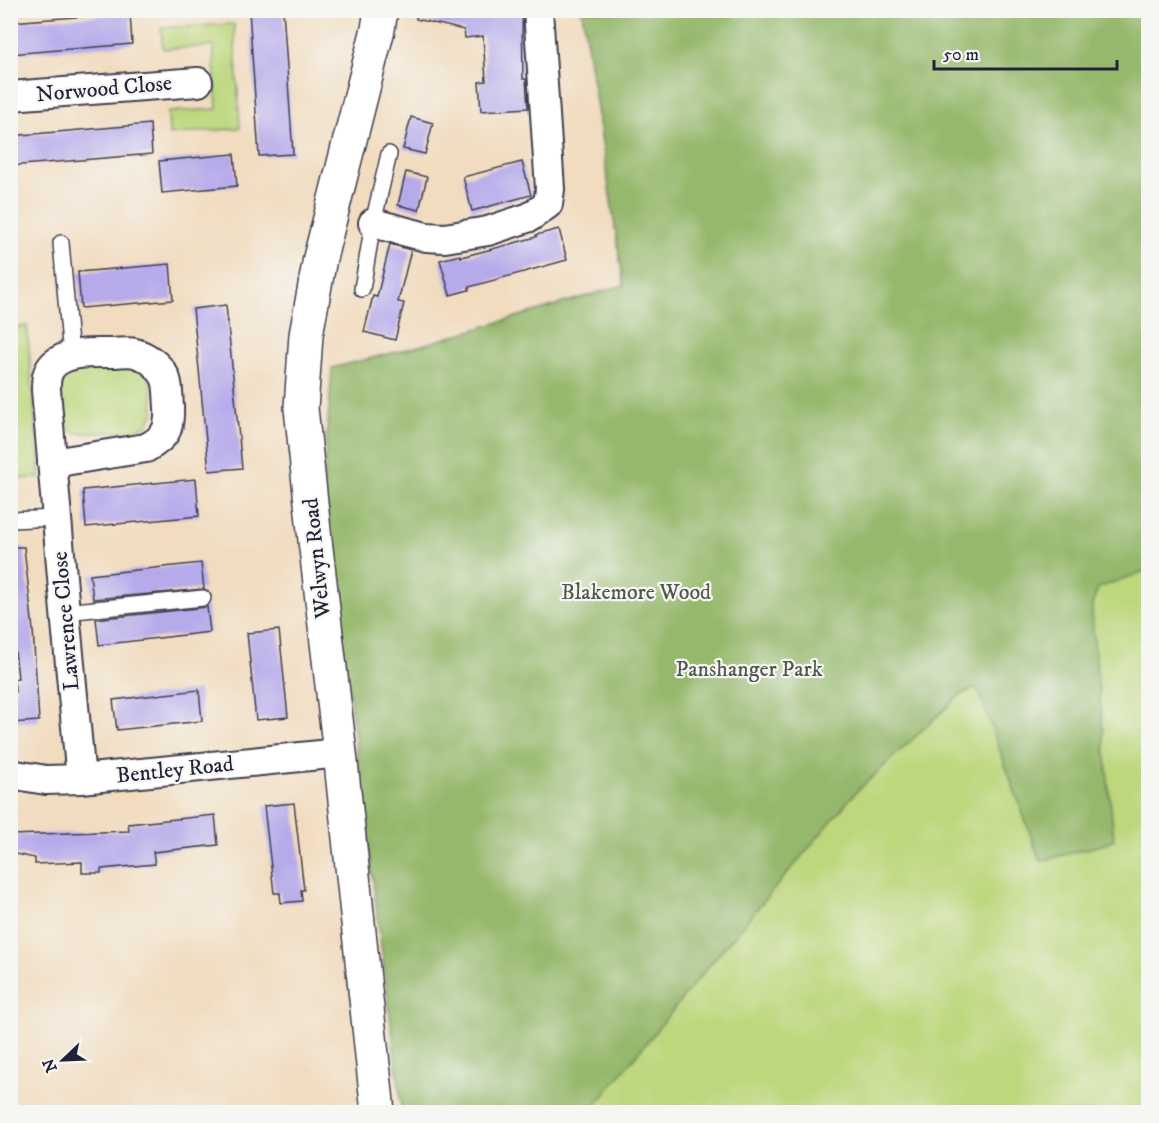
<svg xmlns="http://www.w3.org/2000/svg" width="1159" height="1123" font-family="'IM FELL DW Pica',serif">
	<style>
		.green { fill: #bcd77c; stroke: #6f7c5c; stroke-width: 1.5 }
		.forest { fill: #95b86c; stroke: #5c6d54; stroke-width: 1.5 }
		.building { fill: #b6aaea }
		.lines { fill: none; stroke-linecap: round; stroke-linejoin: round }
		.service-casing { stroke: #413e4f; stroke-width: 18 }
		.minor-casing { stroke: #413e4f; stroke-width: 32 }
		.secondary-casing { stroke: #413e4f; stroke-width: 36 }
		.service { stroke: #fff; stroke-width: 15 }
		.minor { stroke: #fff; stroke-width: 28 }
		.secondary { stroke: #fff; stroke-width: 33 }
		.labels { text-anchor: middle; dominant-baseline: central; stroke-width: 4.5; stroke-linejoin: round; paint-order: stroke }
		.street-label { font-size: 22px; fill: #22223b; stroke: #f6f6f2 }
		.park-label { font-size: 22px; fill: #50584e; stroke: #f6f6f2 }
	</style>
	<rect width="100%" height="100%" fill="#f6f6f2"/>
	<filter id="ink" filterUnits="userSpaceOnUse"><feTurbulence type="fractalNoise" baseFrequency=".0167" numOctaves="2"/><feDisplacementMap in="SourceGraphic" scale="12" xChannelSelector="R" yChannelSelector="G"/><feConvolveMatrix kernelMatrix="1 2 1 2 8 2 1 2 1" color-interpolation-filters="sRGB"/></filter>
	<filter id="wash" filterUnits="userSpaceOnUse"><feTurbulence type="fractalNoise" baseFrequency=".008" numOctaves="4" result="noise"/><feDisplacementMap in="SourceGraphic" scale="24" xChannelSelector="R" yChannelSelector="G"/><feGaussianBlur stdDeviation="1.35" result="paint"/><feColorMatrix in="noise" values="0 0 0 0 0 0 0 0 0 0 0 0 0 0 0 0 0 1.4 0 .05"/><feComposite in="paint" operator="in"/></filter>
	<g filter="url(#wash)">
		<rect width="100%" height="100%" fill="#f1dcbf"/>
		<g class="green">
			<polygon points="582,11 1148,11 1148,1112 402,1112 332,368 416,347 624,285"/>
			<polygon points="234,24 240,128 169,135 168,112 217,109 213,46 163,49 161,28"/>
			<polygon points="27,326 40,477 11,480 11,328"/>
			<path d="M132,361l16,11 3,12 3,28 -7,13 -15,7 -56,1c-4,-2 -6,-2 -8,-6 -6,-8 -10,-42 -5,-51 1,-2 4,-5 6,-7z"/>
		</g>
		<polygon class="forest" points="582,11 1148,11 1148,570 1098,588 1092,605 1093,630 1114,839 1102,845 1040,861 977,687 960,695 855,793 703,973 590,1112 402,1112 323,485 332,368 416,347 624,285"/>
		<g id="blocks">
			<g class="building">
				<polygon points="249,10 283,10 293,154 259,156"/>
				<polygon points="417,10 522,10 523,79 526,79 528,108 481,111 479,82 486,81 483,36 465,38 464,30 416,19"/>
				<polygon points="130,13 132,44 10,54 10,22"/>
				<polygon points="411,117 433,123 425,154 403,149"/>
				<polygon points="150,124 152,154 10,166 10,136"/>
				<polygon points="234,154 237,186 162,193 159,161"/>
				<polygon points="522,162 531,195 472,211 463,177"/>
				<polygon points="406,172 427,177 419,210 398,205"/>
				<polygon points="559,229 567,260 469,287 469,290 450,295 440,260 460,255 461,257 496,248 536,237 536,235"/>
				<polygon points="390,244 411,250 398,302 404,303 395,340 364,332 373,296 377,297"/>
				<polygon points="170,264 173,300 81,308 78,272"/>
				<polygon points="226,305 242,468 209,471 193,309"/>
				<polygon points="196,479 199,516 86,527 83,490"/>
				<polygon points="10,547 24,547 33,630 39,721 10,723 10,693 15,692 14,679 18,678 13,633 10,633"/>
				<polygon points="201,563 204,589 93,599 90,575"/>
				<polygon points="207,607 210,632 99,645 96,619"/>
				<polygon points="279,630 288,717 256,720 247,633"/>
				<polygon points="199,690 202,721 117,730 113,700"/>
				<polygon points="294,803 304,890 301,890 302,901 281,903 280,893 274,893 264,806"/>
				<polygon points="215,815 218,845 153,852 155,864 101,869 101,873 82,873 82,862 35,864 35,858 10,853 10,835 129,831 128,824"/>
			</g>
		</g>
	</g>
	<g filter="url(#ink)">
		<use href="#blocks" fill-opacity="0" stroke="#413e4f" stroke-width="1.5"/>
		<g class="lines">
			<defs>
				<g id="service">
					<polyline points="61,243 71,356"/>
					<polyline points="362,289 373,223 389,154"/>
					<polyline points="10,520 57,518"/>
					<polyline points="65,612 203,598"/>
				</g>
				<g id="minor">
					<polyline points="10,96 198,82"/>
					<polyline points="373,223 426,237 445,238 488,231 530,217 548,204 550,189 538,10"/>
					<path d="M52,463l94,-15c20,-11 24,-18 23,-41 -1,-9 0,-24 -5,-32 -6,-10 -17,-19 -29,-22 -7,-2 -15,0 -23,0 -19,0 -43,-2 -58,11 -8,8 -8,16 -8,26l19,222 16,167"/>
					<polyline points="10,774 46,780 81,779 340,753"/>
				</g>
				<polyline id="secondary" points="378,1112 340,753 315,540 301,408 306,335 320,258 378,29 381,10"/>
			</defs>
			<use href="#service" class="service-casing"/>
			<use href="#minor" class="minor-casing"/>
			<use href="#secondary" class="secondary-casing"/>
			<use href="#service" class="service"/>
			<use href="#minor" class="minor"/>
			<use href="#secondary" class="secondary"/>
		</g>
	</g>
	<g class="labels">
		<g class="street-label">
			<text transform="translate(104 89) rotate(-5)">Norwood Close</text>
			<text transform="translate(317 558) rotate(-96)">Welwyn Road</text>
			<text transform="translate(66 621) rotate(-95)">Lawrence Close</text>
			<text transform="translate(175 770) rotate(-6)">Bentley Road</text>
		</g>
		<g class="park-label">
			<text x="636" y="592">Blakemore Wood</text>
			<text x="749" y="669">Panshanger Park</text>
		</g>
	</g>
	<rect width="1159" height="1123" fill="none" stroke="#f6f6f2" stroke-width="36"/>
	<g transform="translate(63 1060) rotate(247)" stroke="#f6f6f2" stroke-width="4.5" paint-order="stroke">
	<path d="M0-4.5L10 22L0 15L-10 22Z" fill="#22223b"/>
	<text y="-9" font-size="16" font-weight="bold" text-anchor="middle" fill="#22223b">N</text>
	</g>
	<path d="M934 60v9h183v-9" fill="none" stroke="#22223b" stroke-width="3"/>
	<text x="943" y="60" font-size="18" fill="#22223b" stroke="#f6f6f2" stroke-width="4.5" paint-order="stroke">50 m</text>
</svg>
